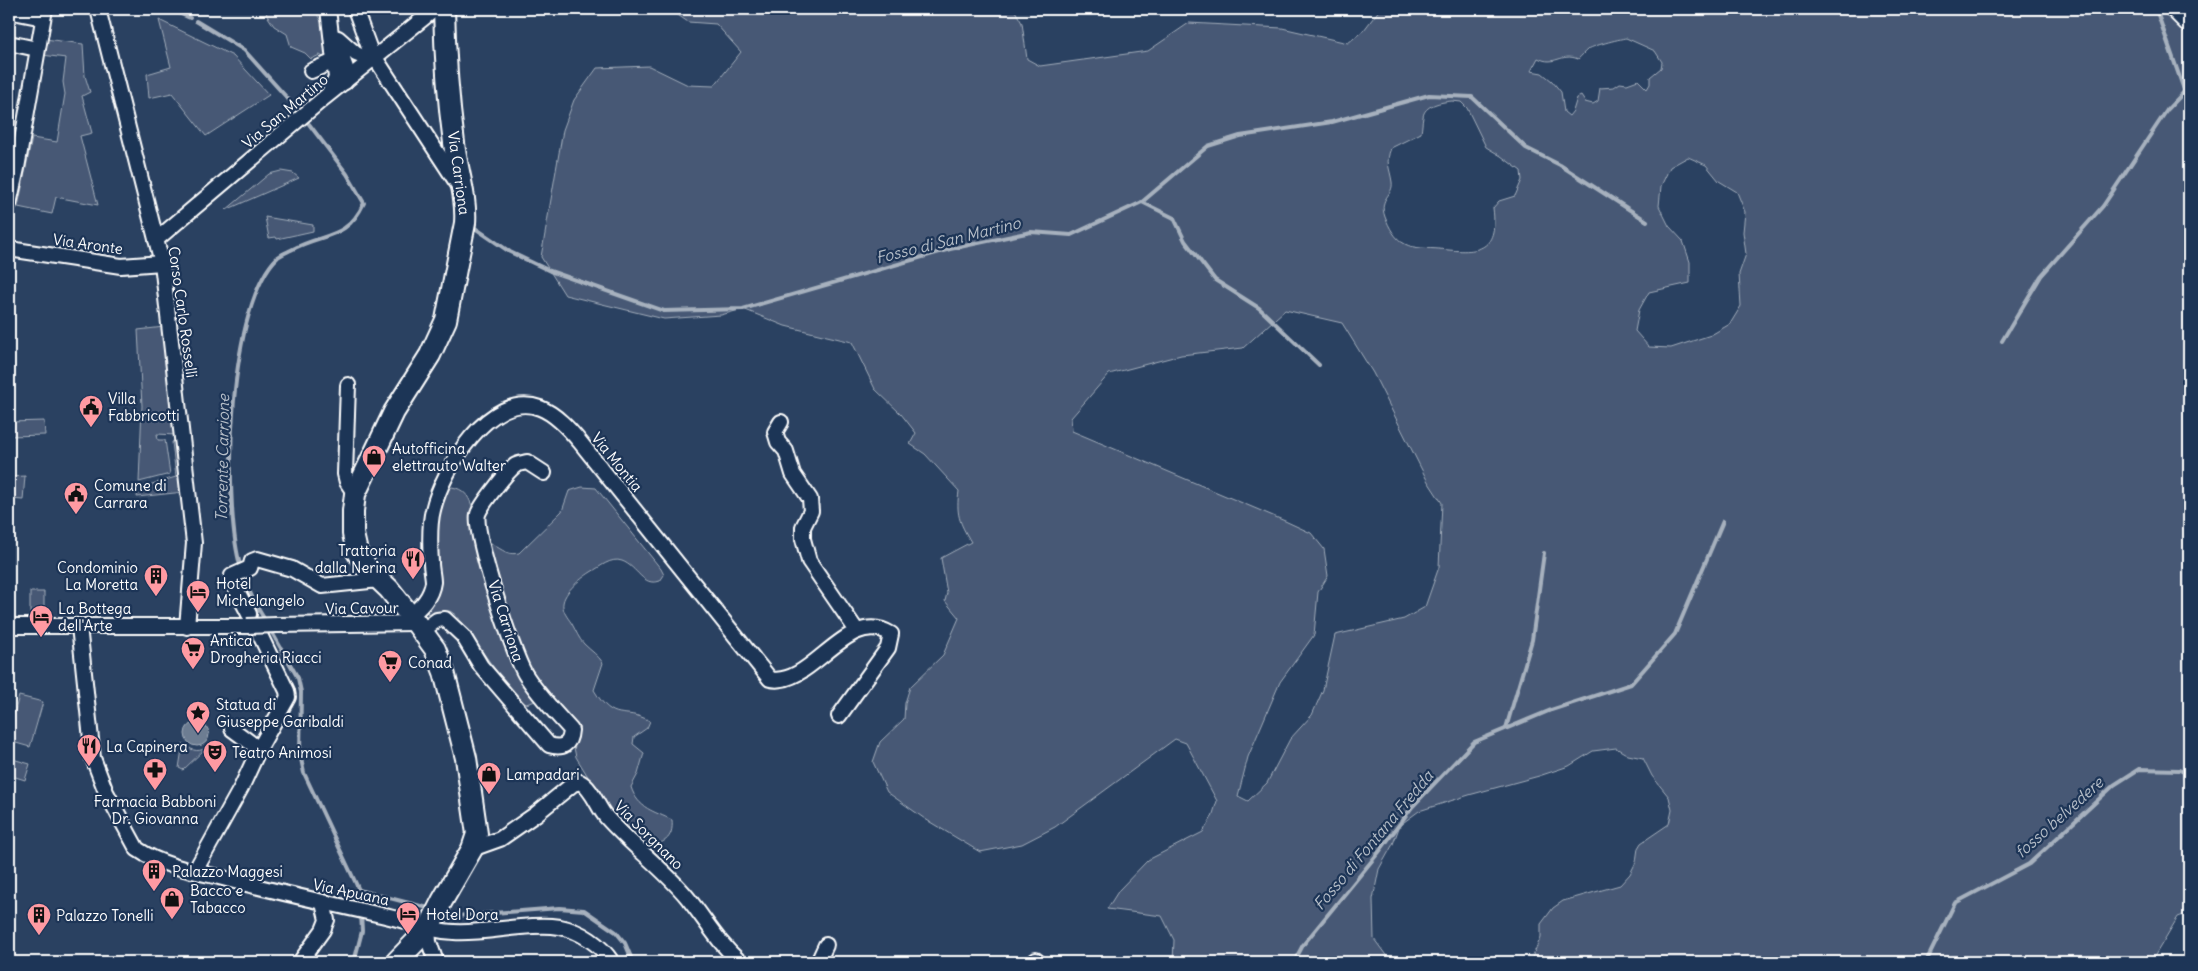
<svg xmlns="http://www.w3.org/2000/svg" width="2198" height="971" font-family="Delius,sans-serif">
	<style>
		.green { fill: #465975; stroke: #a2acba; fill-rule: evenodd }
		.water { fill: #6d7d92; stroke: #a7b1be }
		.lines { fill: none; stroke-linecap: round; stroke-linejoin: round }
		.stream { stroke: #a7b1be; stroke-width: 4 }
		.street-casing { stroke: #fff; stroke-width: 18 }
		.secondary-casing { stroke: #fff; stroke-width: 24 }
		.street { stroke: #1d3557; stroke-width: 14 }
		.secondary { stroke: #1d3557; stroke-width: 20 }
		.street-bridge-casing { stroke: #fff; stroke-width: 18; stroke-linecap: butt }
		.street-bridge { stroke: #1d3557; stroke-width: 14 }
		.labels { text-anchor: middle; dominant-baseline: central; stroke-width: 4.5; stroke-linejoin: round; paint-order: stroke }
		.street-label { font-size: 15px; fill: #fff; stroke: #1d3557 }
		.poi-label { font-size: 15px; fill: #fff; stroke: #1d3557; text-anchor: start }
		.water-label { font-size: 16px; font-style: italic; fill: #b6bec8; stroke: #1d3557 }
	</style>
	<rect width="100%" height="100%" fill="#2a4161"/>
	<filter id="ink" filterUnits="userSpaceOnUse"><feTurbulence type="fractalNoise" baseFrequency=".02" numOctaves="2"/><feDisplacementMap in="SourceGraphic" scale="10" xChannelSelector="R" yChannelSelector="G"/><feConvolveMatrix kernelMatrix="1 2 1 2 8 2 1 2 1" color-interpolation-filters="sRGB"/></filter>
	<g filter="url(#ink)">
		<g class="green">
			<polygon points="270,9 317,9 318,16 326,30 331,49 326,59 320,55 311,59 305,53 291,47 287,34 274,26 266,14"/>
			<path d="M669,9h345l8,14 5,36 13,7 108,-15 41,-28 93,5 66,15 16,-13 16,-21h809v904l-11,4 -27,45h-621l11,-25v-13l12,-16 10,-7 57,-16 10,-11 6,-12 2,-14 3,-5 28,-19 3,-14 -3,-13 -17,-21 -9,-18 -15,-3 -12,-7 -23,3 -24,15 -30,10 -70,19 -50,16 -19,14 -7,19 -14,25 -6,30 1,40 14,19 11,4h-226l1,-22 -12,-24 -55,-7 12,-19 29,-30 55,-28 9,-15 5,-16 -31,-58 -11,-4 -120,88 -33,17 -42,8 -55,-33 -38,-27 -14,-30 7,-20 24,-23 1,-16 5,-16 33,-32 16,-37 -14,-17 2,-8 -6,-35 30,-16c-12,-20 -15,-28 -12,-51l-34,-37 -15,-10 6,-11 -15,-19 -26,-25 -23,-47 -67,-16 -42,-17 -22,6 -57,4 -99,-24 -24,-38 22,-127 11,-30 23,-32 52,-2 39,19 26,1 27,-34 -25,-28 -28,-2zM1626,38l29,13 7,11 -1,6 -11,9v7l-3,5 -9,-9 -11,4 -7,-1 -6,4 -14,1 -2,13 -5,3 -8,-2 -4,-6 -4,2 -4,13 -4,5 -5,-4 -3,-20 -9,-11 -10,-8 -11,-2 7,-13c17,9 23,-6 40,1 4,-3 6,-7 9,-9 4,-4 32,-11 39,-12zM1452,101l9,1 6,6 19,39 15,9 20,15 1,9 -7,16 -16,5 -6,7c6,46 -17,45 -54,41 -10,-1 -25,0 -34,-5 -10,-5 -16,-17 -20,-27 -7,-20 9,-21 7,-35 -2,-14 -7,-19 -1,-34l30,-15c1,-6 1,-10 2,-16 1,-12 18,-15 29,-16zM1688,157l18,8 13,16 18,11 8,20 -2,20 3,22 -7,20 2,32 -11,18 -19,11 -40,13 -22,-1 -14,-16 4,-21 10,-18 41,-9v-21l-7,-21 -14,-15 -10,-20 2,-20 9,-19zM1285,310l57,13 31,50 54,107 15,23 -3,64 -14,40 -21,12 -69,16 -12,55 -11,25 -22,24 -23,44 -19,18 -10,-5 10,-39 32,-75 34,-47 4,-43 10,-16 -4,-27 -13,-16 -26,-12 -213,-90 -1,-13 38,-44 72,-19 62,-7z"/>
			<polygon points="159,20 233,56 269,95 206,136 172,93 149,98 147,74 171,67"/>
			<polygon points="45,39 83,44 85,76 90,92 82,96 92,133 80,136 98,205 56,197 52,214 18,207 32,138 57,142 65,94 63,82 66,58 42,55"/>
			<polygon points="281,171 293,173 299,178 226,210 269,174"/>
			<polygon points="265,217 313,225 313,231 277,239 276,237 269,238"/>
			<polygon points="164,327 176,435 157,434 158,440 165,440 170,474 139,482 142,406 138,330"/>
			<polygon points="44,421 45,435 9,436 9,422"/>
			<polygon points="177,440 184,492 137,497 138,488 176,477 172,442"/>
			<polygon points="25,476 23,500 9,499 9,477"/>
			<path d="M452,487c23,4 19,27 28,44 3,7 11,12 17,16 8,5 13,8 22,6l43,-42 7,-20 13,-4 14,1 65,81 3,6 -4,6c-18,6 -22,-14 -38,-20 -11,-4 -22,6 -31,11 -11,7 -30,22 -28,35 1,7 6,12 9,17 4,7 7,15 12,20 7,7 14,11 19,19l-9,27c21,35 29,16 56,31l-3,7 -13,9 -1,7 11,9 -6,21 -7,13c7,22 23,24 41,33 2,19 -9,25 -26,25l-40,-39 -30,-49 -3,-14 -34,-43 -13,4 -12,-8 -57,-80 -7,-5 -21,7 -3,-9 10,-89 10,-29z"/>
			<rect x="30" y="592" width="14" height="21"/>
			<polygon points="19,696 43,702 30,747 9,741 9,732"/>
			<path d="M183,743c7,7 14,10 23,5l-23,22 -4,-2z"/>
			<polygon points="9,758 30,764 25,780 9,775"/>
		</g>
		<circle class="water" cx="197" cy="734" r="12"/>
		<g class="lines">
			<g class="stream">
				<polyline points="170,9 190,18"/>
				<polyline points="2156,9 2189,104"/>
				<polyline points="196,21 244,50 298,110"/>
				<polyline points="1142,202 1174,218 1185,241 1215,280 1259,308 1319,365"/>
				<polyline points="472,226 510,252 550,271 664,311 743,309 950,249 1031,232 1071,235 1142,202 1208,146 1240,136 1332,122 1429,95 1472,97 1526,148 1560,165 1647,221"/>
				<polyline points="2002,341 2041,276 2103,206 2167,110 2185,91"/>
				<path d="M267,623c-12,-18 -23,-41 -28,-62 -16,-65 -11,-257 39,-304 4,-3 9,-5 13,-7 33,-18 55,-9 73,-47l-17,-29 -38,-50"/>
				<polyline points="270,629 298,678 301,692 300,754 304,773 359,890 360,906"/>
				<polyline points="1506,728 1532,640 1544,553"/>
				<polyline points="359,890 432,909"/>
				<polyline points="443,913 456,916 559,908 584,910 616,932 625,943 633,962"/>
				<polyline points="354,962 362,931 361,913"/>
				<polyline points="1294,962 1303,945 1379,852 1412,807 1474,742 1551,710 1631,684 1675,634 1723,521"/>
				<polyline points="1926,962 1955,903 2029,864 2114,785 2139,769 2179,770 2189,774"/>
			</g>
			<defs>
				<g id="street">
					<polyline points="98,9 162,263 194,543 187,627"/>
					<polyline points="328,9 336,78 329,93"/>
					<polyline points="355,9 370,50 459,186"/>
					<polyline points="2172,9 2189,26"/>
					<polyline points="13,12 43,18"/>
					<polyline points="335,37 346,68 345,82"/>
					<polyline points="338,38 356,54 371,60"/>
					<polyline points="9,43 37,49"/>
					<polyline points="311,71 332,62"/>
					<polyline points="9,204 17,168 45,9"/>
					<polyline points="156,240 324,98 435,9"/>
					<polyline points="9,249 121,266 162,263"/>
					<polyline points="348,385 345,474 347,482 355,494"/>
					<polyline points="781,422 775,432 778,442 786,451 793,474 810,499 811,511 803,527 803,539 809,561 857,631"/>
					<polyline points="249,614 233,583 232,576 250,568 252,561 257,559 292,569 322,586 379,580"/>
					<path d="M410,616c11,-9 21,-19 23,-34 0,-6 -2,-13 -2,-19 -1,-16 -2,-38 2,-53 9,-39 57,-121 107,-102 16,6 30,22 40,34l190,237c42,9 77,-73 121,-45l-3,14 -49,68"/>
					<polyline points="277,625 416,623"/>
					<polyline points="9,626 247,626"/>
					<path d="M79,626l14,132 13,34 31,57c23,16 54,22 82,28 53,14 108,26 162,38 25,5 47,16 73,17 32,2 76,-10 106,-5 21,4 41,18 52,35"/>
					<path d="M422,631l15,-11 8,-1 18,17 18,30 68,79c14,4 21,0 22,-15 -16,-18 -33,-35 -46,-56 -12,-20 -52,-141 -47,-160 3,-9 30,-44 38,-49 2,-1 7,-2 11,-3l17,11"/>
					<polyline points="232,729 259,749"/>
					<path d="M472,849l28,-10 36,-25 37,-30 7,-2c13,7 17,25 27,36 25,28 56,50 80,79 18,22 31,46 53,65"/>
					<polyline points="195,871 241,788 259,749 288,697 287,691 260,635"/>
					<polyline points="428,929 429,942 436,962"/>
					<polyline points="1036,960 1038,962"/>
					<polyline points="300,962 323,930 327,920 323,903"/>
					<polyline points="824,962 820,958 826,945"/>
				</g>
				<path id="secondary" d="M396,962l32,-33 14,-28 30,-52 5,-15 -11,-76 -22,-86 -9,-23 -19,-26 -27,-34 -21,-20 -11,-17 -4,-18v-23l2,-17 39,-82 36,-57 16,-35 19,-97c2,-27 -8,-53 -11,-80 -6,-44 -9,-89 -10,-134"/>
			</defs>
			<use href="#street" class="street-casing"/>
			<use href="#secondary" class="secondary-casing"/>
			<use href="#street" class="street"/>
			<use href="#secondary" class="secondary"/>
			<defs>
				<polyline id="street-bridge" points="247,626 277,625"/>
			</defs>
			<use href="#street-bridge" class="street-bridge-casing"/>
			<use href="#street-bridge" class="street-bridge"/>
		</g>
	</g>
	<defs>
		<symbol id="civic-pin" viewBox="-11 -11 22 30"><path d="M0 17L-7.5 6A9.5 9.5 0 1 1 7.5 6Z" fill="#ff9aa2" stroke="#1d3557"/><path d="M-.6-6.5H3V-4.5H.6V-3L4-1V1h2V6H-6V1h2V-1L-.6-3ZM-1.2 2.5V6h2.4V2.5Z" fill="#111"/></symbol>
		<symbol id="shop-pin" viewBox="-11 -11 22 30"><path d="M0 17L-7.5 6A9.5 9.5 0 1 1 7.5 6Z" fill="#ff9aa2" stroke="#1d3557"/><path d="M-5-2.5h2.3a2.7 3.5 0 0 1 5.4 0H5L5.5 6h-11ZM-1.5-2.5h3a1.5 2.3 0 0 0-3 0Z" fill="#111"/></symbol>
		<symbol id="restaurant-pin" viewBox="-11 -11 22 30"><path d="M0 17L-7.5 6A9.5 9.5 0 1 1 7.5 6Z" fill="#ff9aa2" stroke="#1d3557"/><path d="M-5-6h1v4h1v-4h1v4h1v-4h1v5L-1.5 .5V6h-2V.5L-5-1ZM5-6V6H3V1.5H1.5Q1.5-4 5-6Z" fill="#111"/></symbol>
		<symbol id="building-pin" viewBox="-11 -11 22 30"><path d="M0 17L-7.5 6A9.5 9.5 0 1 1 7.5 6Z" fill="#ff9aa2" stroke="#1d3557"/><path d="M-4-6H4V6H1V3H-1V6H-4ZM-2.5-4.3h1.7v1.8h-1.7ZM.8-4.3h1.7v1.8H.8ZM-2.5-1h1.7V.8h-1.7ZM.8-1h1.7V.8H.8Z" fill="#111"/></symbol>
		<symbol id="hotel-pin" viewBox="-11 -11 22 30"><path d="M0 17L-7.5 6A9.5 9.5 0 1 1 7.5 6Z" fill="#ff9aa2" stroke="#1d3557"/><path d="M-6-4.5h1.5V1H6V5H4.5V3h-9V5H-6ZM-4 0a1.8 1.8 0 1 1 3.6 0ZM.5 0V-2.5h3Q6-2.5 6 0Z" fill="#111"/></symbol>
		<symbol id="supermarket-pin" viewBox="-11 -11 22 30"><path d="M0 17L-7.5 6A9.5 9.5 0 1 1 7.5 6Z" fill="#ff9aa2" stroke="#1d3557"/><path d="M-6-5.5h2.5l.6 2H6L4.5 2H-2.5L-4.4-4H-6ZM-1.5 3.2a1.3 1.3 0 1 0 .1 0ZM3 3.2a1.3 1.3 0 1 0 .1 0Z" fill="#111"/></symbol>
		<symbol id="sight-pin" viewBox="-11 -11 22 30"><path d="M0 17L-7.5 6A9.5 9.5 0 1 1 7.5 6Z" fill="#ff9aa2" stroke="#1d3557"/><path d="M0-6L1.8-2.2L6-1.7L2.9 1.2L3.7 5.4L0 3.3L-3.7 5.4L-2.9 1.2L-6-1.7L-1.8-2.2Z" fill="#111"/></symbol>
		<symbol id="theatre-pin" viewBox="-11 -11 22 30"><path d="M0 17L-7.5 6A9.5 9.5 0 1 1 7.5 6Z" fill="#ff9aa2" stroke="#1d3557"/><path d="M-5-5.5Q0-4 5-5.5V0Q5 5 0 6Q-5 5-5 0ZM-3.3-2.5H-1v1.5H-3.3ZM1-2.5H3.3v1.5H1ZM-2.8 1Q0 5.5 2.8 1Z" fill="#111"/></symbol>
		<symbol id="pharmacy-pin" viewBox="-11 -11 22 30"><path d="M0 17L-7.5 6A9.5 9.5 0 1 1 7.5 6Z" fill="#ff9aa2" stroke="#1d3557"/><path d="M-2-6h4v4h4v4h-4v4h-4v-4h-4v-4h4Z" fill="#111"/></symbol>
	</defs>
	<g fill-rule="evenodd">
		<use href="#civic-pin" x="77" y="393" width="28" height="38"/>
		<use href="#shop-pin" x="360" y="443" width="28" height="38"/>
		<use href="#civic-pin" x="62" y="480" width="28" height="38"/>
		<use href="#restaurant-pin" x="399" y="545" width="28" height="38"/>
		<use href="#building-pin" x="142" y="562" width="28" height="38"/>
		<use href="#hotel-pin" x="184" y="578" width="28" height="38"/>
		<use href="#hotel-pin" x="27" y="603" width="28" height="38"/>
		<use href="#supermarket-pin" x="179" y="635" width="28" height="38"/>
		<use href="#supermarket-pin" x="376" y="648" width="28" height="38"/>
		<use href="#sight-pin" x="184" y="699" width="28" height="38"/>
		<use href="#restaurant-pin" x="75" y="732" width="28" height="38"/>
		<use href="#theatre-pin" x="201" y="738" width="28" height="38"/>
		<use href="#pharmacy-pin" x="141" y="756" width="28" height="38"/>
		<use href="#shop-pin" x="475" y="760" width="28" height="38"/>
		<use href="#building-pin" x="140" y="857" width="28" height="38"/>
		<use href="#shop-pin" x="158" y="885" width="28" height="38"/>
		<use href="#hotel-pin" x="394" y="900" width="28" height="38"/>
		<use href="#building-pin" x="25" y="901" width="28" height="38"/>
	</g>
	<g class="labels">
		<g class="street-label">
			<text transform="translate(285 111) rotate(-40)">Via San Martino</text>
			<text transform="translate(459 173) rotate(82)">Via Carriona</text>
			<text transform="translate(88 244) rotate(8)">Via Aronte</text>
			<text transform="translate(183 312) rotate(82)">Corso Carlo Rosselli</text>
			<text transform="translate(617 462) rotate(51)">Via Montia</text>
			<text transform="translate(362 608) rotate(-1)">Via Cavour</text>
			<text transform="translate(506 621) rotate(72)">Via Carriona</text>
			<text transform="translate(649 835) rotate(45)">Via Sorgnano</text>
			<text transform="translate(351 892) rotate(12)">Via Apuana</text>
		</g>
		<g class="poi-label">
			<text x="108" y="398">Villa<tspan x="108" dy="17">Fabbricotti</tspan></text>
			<text x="392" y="448">Autofficina<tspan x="392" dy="17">elettrauto Walter</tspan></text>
			<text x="94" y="485">Comune di<tspan x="94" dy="17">Carrara</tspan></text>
			<text x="396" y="550" text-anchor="end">Trattoria<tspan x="396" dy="17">dalla Nerina</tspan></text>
			<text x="138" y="567" text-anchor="end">Condominio<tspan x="138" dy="17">La Moretta</tspan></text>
			<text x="216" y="583">Hotel<tspan x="216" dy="17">Michelangelo</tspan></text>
			<text x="58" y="608">La Bottega<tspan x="58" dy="17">dell'Arte</tspan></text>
			<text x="210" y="640">Antica<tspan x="210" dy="17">Drogheria Riacci</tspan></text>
			<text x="408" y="662">Conad</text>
			<text x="216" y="704">Statua di<tspan x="216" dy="17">Giuseppe Garibaldi</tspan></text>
			<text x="106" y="746">La Capinera</text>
			<text x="232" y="752">Teatro Animosi</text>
			<text x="506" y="774">Lampadari</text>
			<text x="155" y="801" text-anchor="middle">Farmacia Babboni<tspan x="155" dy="17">Dr. Giovanna</tspan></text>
			<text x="172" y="871">Palazzo Maggesi</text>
			<text x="190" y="890">Bacco e<tspan x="190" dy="17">Tabacco</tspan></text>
			<text x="426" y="914">Hotel Dora</text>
			<text x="56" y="915">Palazzo Tonelli</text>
		</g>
		<g class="water-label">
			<text transform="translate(948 240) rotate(-14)">Fosso di San Martino</text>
			<text transform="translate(222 458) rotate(-89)">Torrente Carrione</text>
			<text transform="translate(2059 817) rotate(-42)">fosso belvedere</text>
			<text transform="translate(1373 840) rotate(-50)">Fosso di Fontana Fredda</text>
		</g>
	</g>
	<rect width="2198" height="971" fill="none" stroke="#1d3557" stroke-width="30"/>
	<rect x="15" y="15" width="2168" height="941" fill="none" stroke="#fff" stroke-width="2" filter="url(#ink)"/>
</svg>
